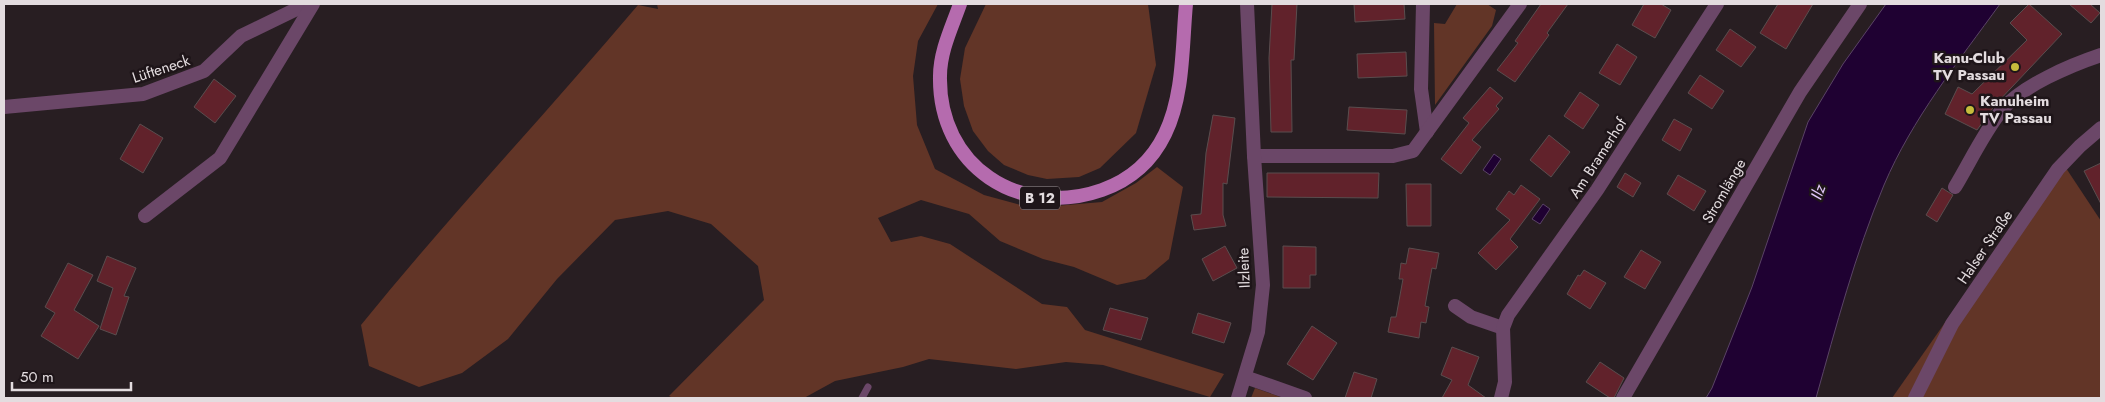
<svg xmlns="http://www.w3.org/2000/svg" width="2105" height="402" font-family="Jost,sans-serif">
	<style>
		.green { fill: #623527 }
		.water { fill: #1f0132; stroke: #5a4366 }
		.building { fill: #61222b; stroke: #5a4d4e }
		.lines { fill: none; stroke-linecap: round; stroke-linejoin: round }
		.service { stroke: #6b4768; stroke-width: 7 }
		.minor { stroke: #6b4768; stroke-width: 14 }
		.primary { stroke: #b56bae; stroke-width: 14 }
		.poi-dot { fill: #c6bc3c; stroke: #1e1519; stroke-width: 2 }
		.labels { text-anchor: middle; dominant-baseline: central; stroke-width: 5; stroke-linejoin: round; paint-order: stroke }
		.shield { fill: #1e1519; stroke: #a8a0a4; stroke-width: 1 }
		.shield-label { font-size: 14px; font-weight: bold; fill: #e3dcdf }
		.poi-label { font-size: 15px; font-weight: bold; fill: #e3dcdf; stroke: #1e1519; text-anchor: end }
		.street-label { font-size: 15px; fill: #e3dcdf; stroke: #1e1519 }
		.water-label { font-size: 16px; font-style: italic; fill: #e2c8fa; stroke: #1e1519 }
	</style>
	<rect width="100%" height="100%" fill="#281e22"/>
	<g class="green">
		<path d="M657,4h281l-20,37 -5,35 4,49 18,44 49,26 48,13 70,-6 34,-19 21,-16 26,20 -14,72 -24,20 -28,6 -43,-18 -31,-8 -43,-18 -31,-27 -48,-14 -43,18 13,24 30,-6 29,8 92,60 25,3 18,23 139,44 -14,23 -107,-32 -37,-3 -50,7 -87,-10 -26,8 -68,14 -31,17h-131l-4,-2 95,-96 -6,-34 -47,-42 -43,-13 -53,9 -58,59 -49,60 -46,34 -43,14 -50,-21 -8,-41c89,-110 186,-212 277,-320l20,4z"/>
		<polygon points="986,4 1148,4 1156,65 1136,133 1100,168 1079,177 1047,179 1028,175 1004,165 988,151 973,131 964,106 960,79 965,48"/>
		<polygon points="1457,4 1487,4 1496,10 1492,26 1435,105 1434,23 1445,24"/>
		<polygon points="2060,159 2101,221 2101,398 1892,398"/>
		<polygon points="1255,388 1283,398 1251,398"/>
	</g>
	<g class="water">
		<path d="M1886,4h114c-42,58 -88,115 -116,181 -29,69 -48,142 -68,213h-110l6,-10 40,-101 56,-165 35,-58z"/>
		<polygon points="1494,154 1501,159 1490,175 1483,170"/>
		<polygon points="1543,204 1550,209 1540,224 1532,219"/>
	</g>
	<g class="building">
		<polygon points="1272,4 1297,4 1294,60 1291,60 1292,132 1271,132 1269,58"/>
		<polygon points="1354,4 1404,4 1405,19 1355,22"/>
		<polygon points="1541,4 1568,4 1547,33 1549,35 1515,82 1497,70 1518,43 1515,41"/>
		<polygon points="1644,4 1661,4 1671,10 1655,38 1632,25"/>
		<polygon points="1778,4 1813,4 1786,49 1760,33"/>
		<polygon points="2029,4 2062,34 1995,105 1977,130 1945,114 1958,87 1972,94 2027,40 2010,23"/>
		<polygon points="2069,4 2090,4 2100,13 2091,23"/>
		<polygon points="1730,29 1756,47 1741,67 1716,50"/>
		<polygon points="1617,44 1637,57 1620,85 1599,73"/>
		<polygon points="1406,52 1407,76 1358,78 1357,54"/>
		<polygon points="1700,75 1724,91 1712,109 1688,93"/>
		<polygon points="214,79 236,96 215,123 194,107"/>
		<polygon points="1490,87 1503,98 1496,106 1499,109 1472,140 1481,147 1461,174 1441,159 1469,123 1463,118"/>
		<polygon points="1580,92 1599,105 1583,129 1564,116"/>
		<polygon points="1349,107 1407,110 1405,134 1347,130"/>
		<polygon points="1213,115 1235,118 1227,184 1223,183 1223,215 1226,226 1194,230 1191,215 1201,214 1206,153"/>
		<polygon points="1674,119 1692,129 1680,151 1662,140"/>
		<polygon points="140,124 163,138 143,173 120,159"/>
		<polygon points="1549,135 1570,152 1551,177 1530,160"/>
		<polygon points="2101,163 2101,204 2084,171"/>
		<polygon points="1267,173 1379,173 1378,198 1267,197"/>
		<polygon points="1625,173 1641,183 1633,197 1617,187"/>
		<polygon points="1678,175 1706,191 1694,211 1667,194"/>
		<polygon points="1406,184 1431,184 1431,226 1407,226"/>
		<polygon points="1521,185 1540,199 1510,239 1518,247 1496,270 1478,253 1510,220 1496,209 1509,191 1514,195"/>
		<polygon points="1942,188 1953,195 1937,222 1926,215"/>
		<polygon points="1225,246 1237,268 1213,281 1202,259"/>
		<polygon points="1283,246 1316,247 1316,275 1310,275 1310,288 1283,288"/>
		<polygon points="1409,248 1439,253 1436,269 1432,268 1425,306 1429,307 1426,323 1421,322 1419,338 1388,332 1391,317 1396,317 1403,279 1399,279 1401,263 1406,264"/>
		<polygon points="1641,250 1661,262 1645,289 1624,277"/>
		<polygon points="107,256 136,268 124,296 129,297 116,335 100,329 113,288 97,281"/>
		<polygon points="68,263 93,275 74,310 99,326 78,359 41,336 55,313 45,307"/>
		<polygon points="1584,270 1606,283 1590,309 1567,294 1578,275 1580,276"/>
		<polygon points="1110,308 1148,318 1141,340 1103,330"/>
		<polygon points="1198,313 1231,323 1224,343 1192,333"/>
		<polygon points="1312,326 1337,343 1313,380 1287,364"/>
		<polygon points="1452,347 1479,357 1468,385 1486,398 1442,398 1452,380 1441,375"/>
		<polygon points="1600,362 1624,378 1614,398 1610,398 1586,382"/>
		<polygon points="1354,372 1377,379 1371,398 1345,398"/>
	</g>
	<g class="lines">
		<polyline class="service" points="862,398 868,387"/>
		<g class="minor">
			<polyline points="1423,4 1421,89 1427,132"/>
			<polyline points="4,107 143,94 204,71 241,36 307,4"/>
			<polyline points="1254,156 1393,156 1413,151 1520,4"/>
			<path d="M1955,187c15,-25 28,-53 46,-76 20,-25 70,-46 100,-56"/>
			<polyline points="145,216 220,158 313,4"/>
			<polyline points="1455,306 1471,317 1503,328"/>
			<polyline points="1245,377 1305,398"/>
			<polyline points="1238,398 1258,332 1263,285 1254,156 1247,4"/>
			<polyline points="1501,398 1505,382 1503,328 1508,315 1597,190 1717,4"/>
			<polyline points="1623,398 1800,92 1860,4"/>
			<polyline points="1915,398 1952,324 2058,169 2080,146 2101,128"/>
		</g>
		<path class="primary" d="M960,4c-8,23 -20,47 -20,72 -2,90 79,143 162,114 28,-10 50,-29 63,-56 19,-39 17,-88 21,-130"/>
	</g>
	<g class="poi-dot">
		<circle cx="2015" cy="67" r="5"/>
		<circle cx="1970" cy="110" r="5"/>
	</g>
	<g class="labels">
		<rect class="shield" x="1020" y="186.5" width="40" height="23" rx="4"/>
		<g class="shield-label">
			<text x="1040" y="198">B 12</text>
		</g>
		<g class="poi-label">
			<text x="2005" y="58">Kanu-Club<tspan x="2005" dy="17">TV Passau</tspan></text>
			<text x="1980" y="101" text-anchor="start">Kanuheim<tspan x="1980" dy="17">TV Passau</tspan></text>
		</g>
		<g class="street-label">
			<text transform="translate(161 69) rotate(-18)">Lüfteneck</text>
			<text transform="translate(1598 158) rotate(-57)">Am Bramerhof</text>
			<text transform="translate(1724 191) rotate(-60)">Stromlänge</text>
			<text transform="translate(1985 247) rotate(-56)">Halser Straße</text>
			<text transform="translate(1244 268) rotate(-92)">Ilzleite</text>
		</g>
		<g class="water-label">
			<text transform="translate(1818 192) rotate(-70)">Ilz</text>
		</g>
	</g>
	<rect width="2105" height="402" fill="none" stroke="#e3dcdf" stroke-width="10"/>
	<path d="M12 382v8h119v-8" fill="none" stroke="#e3dcdf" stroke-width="2.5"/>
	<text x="20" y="382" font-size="15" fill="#e3dcdf" stroke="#1e1519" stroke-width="4" paint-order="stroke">50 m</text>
</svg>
